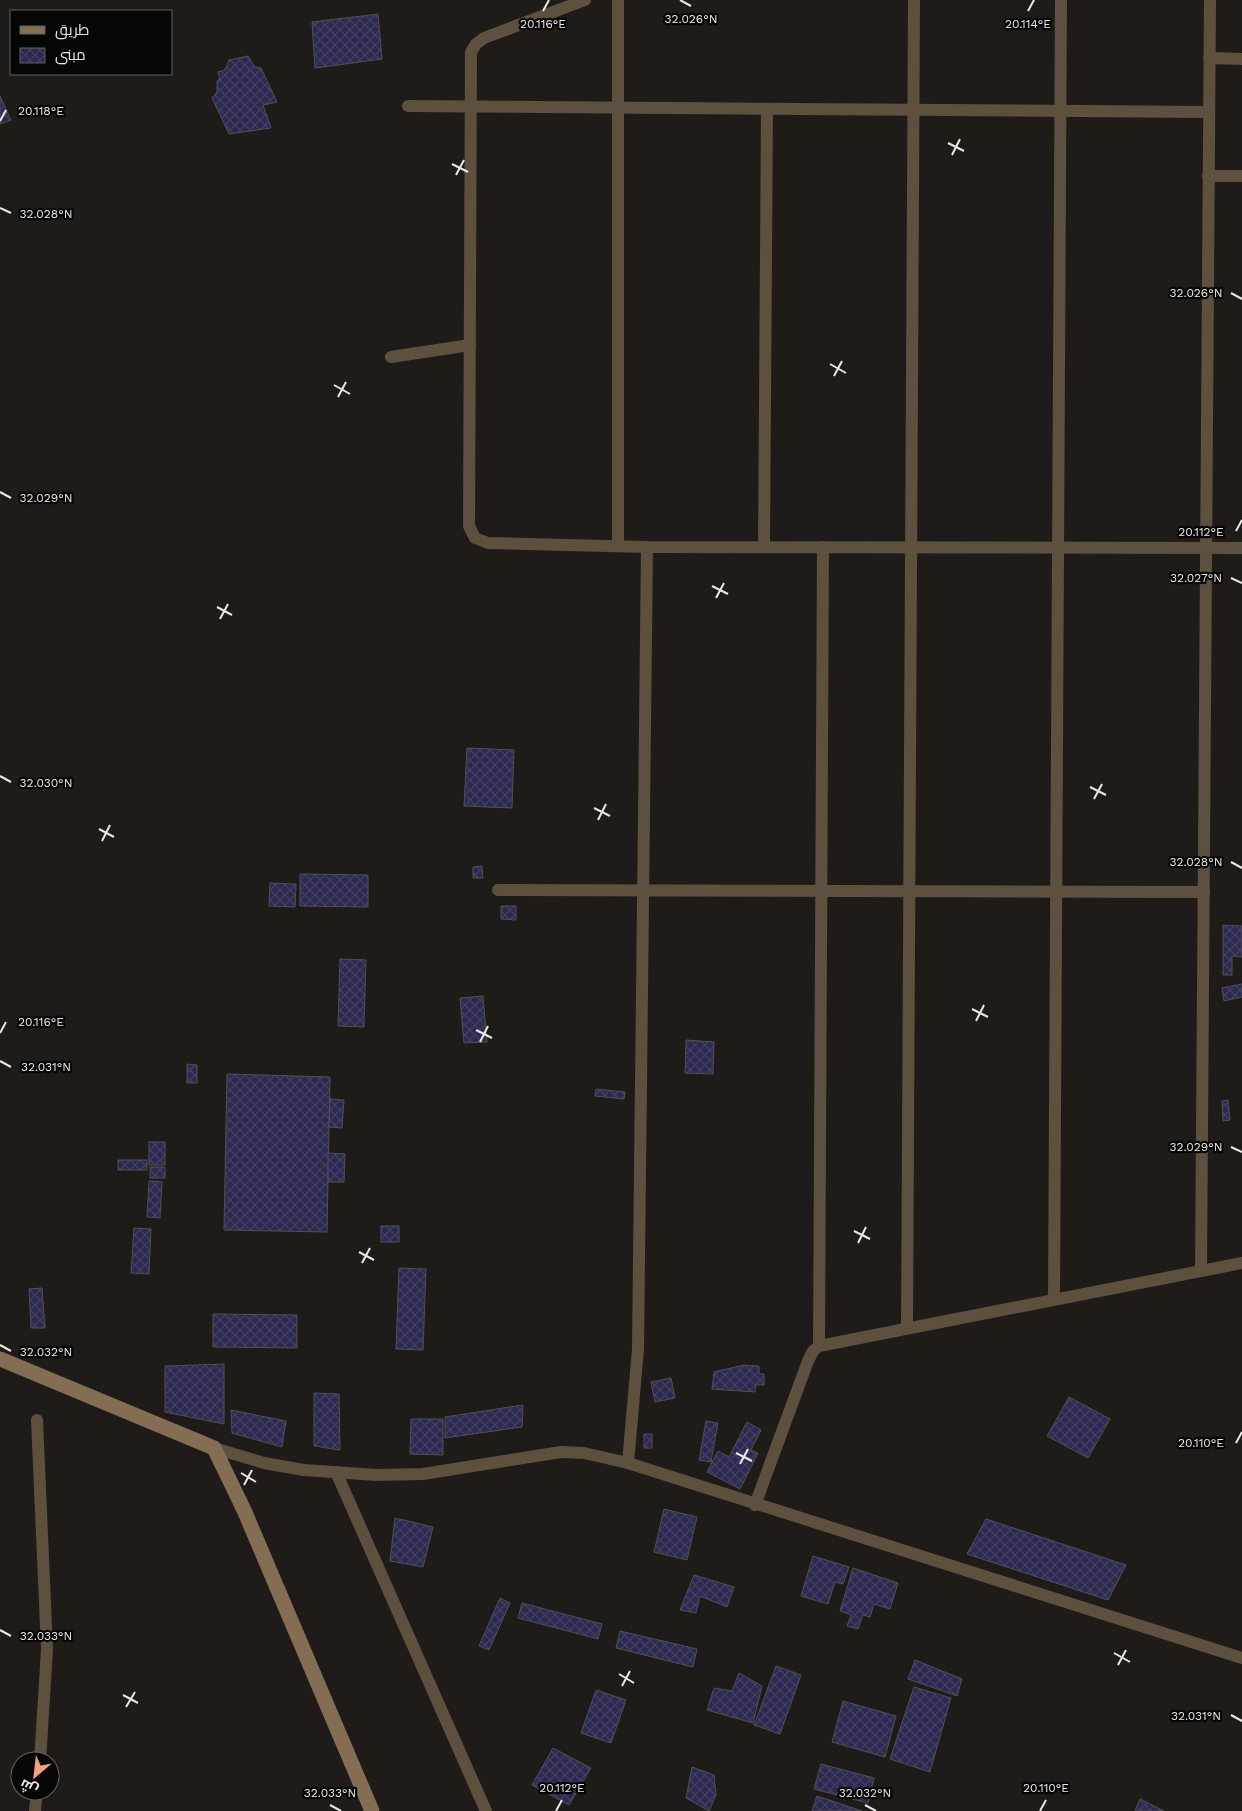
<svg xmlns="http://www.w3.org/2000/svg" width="1242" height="1811" font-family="'Work Sans',Cairo,sans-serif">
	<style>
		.building { fill: url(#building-cross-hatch); stroke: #505053 }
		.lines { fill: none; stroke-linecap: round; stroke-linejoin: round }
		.street { stroke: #5e503f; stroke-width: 12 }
		.secondary { stroke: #846e53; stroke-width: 15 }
		.ticks { fill: none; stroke: #eae8e7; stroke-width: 2 }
		.ticks-label { font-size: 12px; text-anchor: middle; fill: #eae8e7; stroke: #070606; stroke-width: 4.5; stroke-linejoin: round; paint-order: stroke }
	</style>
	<defs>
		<pattern id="building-cross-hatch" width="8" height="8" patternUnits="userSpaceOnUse" patternTransform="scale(1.25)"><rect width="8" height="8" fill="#2d2951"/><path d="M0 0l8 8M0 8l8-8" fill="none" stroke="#413e62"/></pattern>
	</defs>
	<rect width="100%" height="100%" fill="#1e1b19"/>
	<g class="building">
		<polygon points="378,14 382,59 315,68 312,22"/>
		<polygon points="248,56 255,67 261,68 277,102 263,105 271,128 229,134 212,98 217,92 217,81 220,79 218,72 225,70 229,60"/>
		<polygon points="0,96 11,120 0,124"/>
		<polygon points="467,748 514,750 512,808 464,806"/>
		<polygon points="482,866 483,878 473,878 473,867"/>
		<polygon points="300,874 368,875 368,907 300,906"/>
		<polygon points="270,883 296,884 295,907 269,906"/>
		<polygon points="501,906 516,906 516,920 501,919"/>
		<polygon points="1223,925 1242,926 1242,957 1232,956 1232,975 1223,975"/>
		<polygon points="340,959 366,960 364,1027 338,1026"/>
		<polygon points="1242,984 1242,997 1224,1001 1222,988"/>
		<polygon points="483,996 487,1042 464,1043 460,998"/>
		<polygon points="686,1040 714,1042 713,1074 685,1073"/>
		<polygon points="187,1064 197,1065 197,1083 187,1083"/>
		<polygon points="227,1074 330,1077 327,1232 224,1230"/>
		<polygon points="596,1089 625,1092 624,1099 595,1096"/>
		<polygon points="330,1099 344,1100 342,1128 329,1127"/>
		<polygon points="1228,1100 1230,1120 1223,1121 1222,1101"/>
		<rect x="149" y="1142" width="16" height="23"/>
		<polygon points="328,1153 345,1154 344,1182 328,1182"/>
		<rect x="118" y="1160" width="29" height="10"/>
		<rect x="150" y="1167" width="15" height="11"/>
		<polygon points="149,1181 162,1182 160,1218 147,1217"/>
		<rect x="381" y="1226" width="18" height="16"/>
		<polygon points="134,1228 151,1229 149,1274 131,1273"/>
		<polygon points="399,1268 426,1269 423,1350 396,1349"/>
		<polygon points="42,1288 45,1328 31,1328 29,1289"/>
		<polygon points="213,1314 297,1315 297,1348 213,1347"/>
		<polygon points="224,1364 224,1424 165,1412 165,1366"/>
		<polygon points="744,1365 759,1366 759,1374 764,1374 764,1385 756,1385 755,1392 712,1389 714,1372"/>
		<polygon points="671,1378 675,1398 655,1402 651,1382"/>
		<polygon points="314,1393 339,1394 340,1450 314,1446"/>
		<polygon points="1069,1397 1110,1419 1088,1458 1047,1436"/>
		<polygon points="523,1405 522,1427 445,1438 445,1417"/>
		<polygon points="231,1410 286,1421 282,1447 232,1433"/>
		<polygon points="411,1419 443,1419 443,1455 410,1454"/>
		<polygon points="706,1421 718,1423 711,1462 699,1460"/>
		<polygon points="747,1422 761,1430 751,1450 758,1453 740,1489 707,1472 718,1451 729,1457"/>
		<rect x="644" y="1434" width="8" height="14"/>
		<polygon points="664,1509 697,1517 687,1560 654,1552"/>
		<polygon points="395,1518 433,1527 423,1567 390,1561"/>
		<polygon points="986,1519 1126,1565 1108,1600 967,1554"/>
		<polygon points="813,1556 849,1567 843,1584 835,1582 828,1604 801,1596"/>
		<polygon points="853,1568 898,1583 890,1609 874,1604 870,1617 863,1615 858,1629 847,1626 851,1615 840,1611"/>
		<polygon points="694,1575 734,1587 727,1607 700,1596 696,1613 680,1610"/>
		<polygon points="500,1598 510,1603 489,1650 479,1646"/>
		<polygon points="522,1603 602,1624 598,1639 518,1618"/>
		<polygon points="620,1631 697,1649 693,1667 616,1648"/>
		<polygon points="915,1660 962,1679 957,1696 908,1679"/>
		<polygon points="776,1666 801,1675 780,1734 754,1725"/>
		<polygon points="739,1673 762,1686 753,1723 707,1710 714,1688 732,1691"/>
		<polygon points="914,1687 951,1698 930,1772 890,1759"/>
		<polygon points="596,1690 626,1700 611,1743 581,1733"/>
		<polygon points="843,1701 896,1716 885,1757 832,1742"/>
		<polygon points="553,1748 591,1768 569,1805 532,1785"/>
		<polygon points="821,1764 874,1778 868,1803 814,1789"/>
		<polygon points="692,1767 714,1775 716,1795 709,1811 686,1798"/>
		<polygon points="817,1796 862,1811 812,1811"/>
		<polygon points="1140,1799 1164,1811 1135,1811"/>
	</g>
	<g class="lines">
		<g class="street">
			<polyline points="585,0 484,38 476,44 471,52 469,526 475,538 488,543 647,547 1242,548"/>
			<polyline points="1209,58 1242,59"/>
			<polyline points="408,106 1208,112"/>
			<polyline points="1208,176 1242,176"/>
			<polyline points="391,357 470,345"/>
			<polyline points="618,546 618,0"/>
			<polyline points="764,547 767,109"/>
			<polyline points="498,890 1204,892"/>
			<polyline points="1201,1271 1210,0"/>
			<polyline points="1054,1299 1061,0"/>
			<polyline points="907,1327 914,0"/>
			<polyline points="819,1346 823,547"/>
			<polyline points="37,1420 47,1649 40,1761"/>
			<polyline points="214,1448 264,1463 304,1470 376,1475 423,1474 561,1452 584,1453 628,1463 1242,1658"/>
			<polyline points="628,1463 638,1349 647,547"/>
			<polyline points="336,1472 486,1811"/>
			<polyline points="755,1505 808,1361 813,1351 819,1346 1242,1263"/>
			<polyline points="35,1811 37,1791"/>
		</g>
		<polyline class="secondary" points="0,1359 214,1448 244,1510 372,1811"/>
	</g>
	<path class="ticks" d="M680,0l11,6M543,11l6,-11M1028,11l6,-11M0,121l6,-11M948,143l16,8M952,155l8,-16M452,164l16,8M456,175l8,-15M0,208l11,5M1231,293l11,6M830,364l16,9M834,376l8,-15M334,385l16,9M338,397l8,-15M0,492l11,6M1236,531l6,-11M1231,578l11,5M712,586l16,8M716,598l8,-15M217,607l15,8M220,619l8,-15M0,776l11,6M1090,787l16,8M1094,799l8,-15M594,808l16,8M598,820l8,-16M99,829l15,8M102,841l8,-16M1231,862l11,6M972,1009l16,8M976,1021l8,-16M476,1030l16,8M0,1033l6,-11M480,1042l8,-16M0,1061l11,6M1231,1147l11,5M854,1231l16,8M858,1243l8,-16M359,1252l15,8M362,1263l8,-15M0,1345l11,6M1236,1443l6,-11M736,1453l16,8M740,1464l8,-15M241,1473l15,9M244,1485l8,-15M0,1630l11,6M1114,1653l16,9M1118,1665l8,-15M619,1674l15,9M622,1686l8,-15M123,1695l15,8M126,1707l9,-15M1231,1715l11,6M330,1805l11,6M865,1805l11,6M556,1811l6,-11M1040,1811l6,-11"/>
	<g class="ticks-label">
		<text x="691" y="23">32.026°N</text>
		<text x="543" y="28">20.116°E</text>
		<text x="1028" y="28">20.114°E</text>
		<text x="41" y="115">20.118°E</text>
		<text x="46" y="218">32.028°N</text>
		<text x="1196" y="297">32.026°N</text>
		<text x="46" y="502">32.029°N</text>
		<text x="1201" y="536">20.112°E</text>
		<text x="1196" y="582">32.027°N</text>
		<text x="46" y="787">32.030°N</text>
		<text x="1196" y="866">32.028°N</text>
		<text x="41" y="1026">20.116°E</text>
		<text x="46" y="1071">32.031°N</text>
		<text x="1196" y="1151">32.029°N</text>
		<text x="46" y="1356">32.032°N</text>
		<text x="1201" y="1447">20.110°E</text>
		<text x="46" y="1640">32.033°N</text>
		<text x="1196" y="1720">32.031°N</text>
		<text x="562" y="1792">20.112°E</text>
		<text x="1046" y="1792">20.110°E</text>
		<text x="330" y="1797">32.033°N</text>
		<text x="865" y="1797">32.032°N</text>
	</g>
	<rect x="10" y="10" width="162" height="65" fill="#070606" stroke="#626060"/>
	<rect x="20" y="26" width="25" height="8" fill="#846e53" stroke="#626060"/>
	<text x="55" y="35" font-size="15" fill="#eae8e7">طريق</text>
	<rect x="20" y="48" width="25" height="15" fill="url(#building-cross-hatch)" stroke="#626060"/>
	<text x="55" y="60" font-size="15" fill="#eae8e7">مبنى</text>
	<g transform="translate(35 1776) rotate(208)"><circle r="24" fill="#070606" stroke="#626060"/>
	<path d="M0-4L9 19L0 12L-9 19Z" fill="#f39f82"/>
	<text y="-8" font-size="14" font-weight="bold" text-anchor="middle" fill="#eae8e7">ش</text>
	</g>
</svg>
